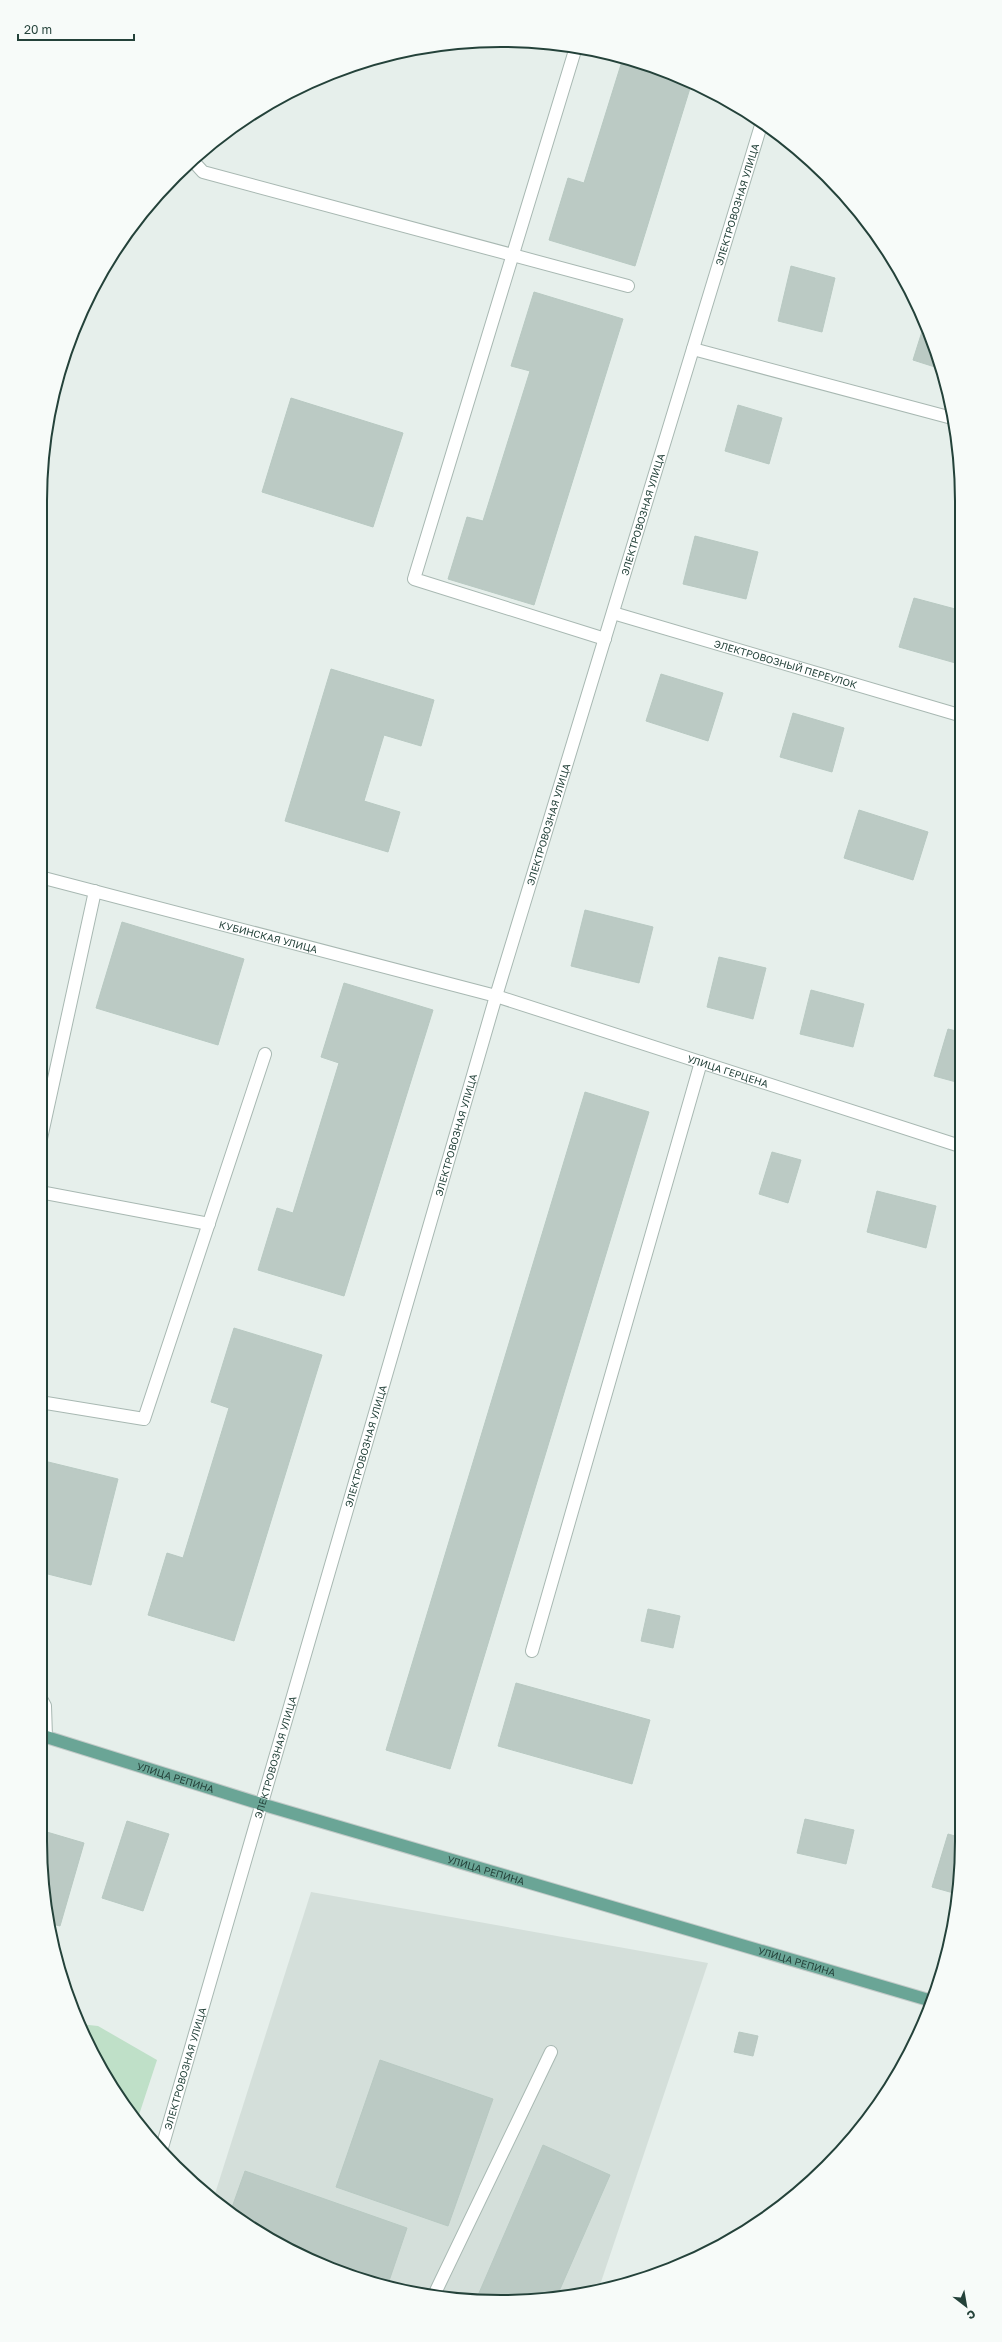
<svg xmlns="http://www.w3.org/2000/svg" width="1002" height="2342" font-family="'Golos Text',sans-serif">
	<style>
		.built { fill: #d4dfda }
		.green { fill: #bfe0c8 }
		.building { fill: #bbcac4; stroke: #b8c9c2 }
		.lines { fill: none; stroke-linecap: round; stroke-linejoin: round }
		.minor-casing { stroke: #a8b8b2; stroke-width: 14 }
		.major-casing { stroke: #c2cac8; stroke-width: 14 }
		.minor { stroke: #fff; stroke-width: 12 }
		.major { stroke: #6aa596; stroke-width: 12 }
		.labels { text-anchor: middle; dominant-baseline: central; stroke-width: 3.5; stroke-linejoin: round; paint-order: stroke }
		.street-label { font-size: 10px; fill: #24423a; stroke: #f7fbf9 }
		.rim { fill: none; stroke: #24423a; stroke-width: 2 }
	</style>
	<rect width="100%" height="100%" fill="#e6efeb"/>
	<polygon class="built" points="311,1892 708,1963 598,2291 501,2302 411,2293 353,2277 271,2240 213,2200"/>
	<polygon class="green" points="80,2024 98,2026 157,2060 137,2121 102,2072"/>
	<g class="building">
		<polygon points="623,58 649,65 691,85 635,266 549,240 568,178 584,183"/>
		<polygon points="791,266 835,278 822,332 778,321"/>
		<polygon points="534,292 623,319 534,605 448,579 467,517 483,521 530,371 511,366"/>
		<polygon points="925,322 927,324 938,368 913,360"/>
		<polygon points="291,398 403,433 373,527 262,492"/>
		<polygon points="738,405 782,418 769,464 725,451"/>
		<polygon points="695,536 758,552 746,599 683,584"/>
		<polygon points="914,598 959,610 959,664 899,647"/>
		<polygon points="331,669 434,700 421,746 384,735 364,801 400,812 388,852 285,821"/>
		<polygon points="661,674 723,693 708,741 646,721"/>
		<polygon points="793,713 844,728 832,772 780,757"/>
		<polygon points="859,810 928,832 913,880 844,858"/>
		<polygon points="585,910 653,927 639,983 571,966"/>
		<polygon points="122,922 244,959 218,1045 96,1008"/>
		<polygon points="719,957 766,968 753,1019 707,1007"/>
		<polygon points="344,983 433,1010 344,1296 258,1270 277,1208 293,1213 339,1063 321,1057"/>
		<polygon points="811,990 864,1004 853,1047 800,1034"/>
		<polygon points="948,1029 960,1032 960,1083 934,1076"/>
		<polygon points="585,1092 649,1112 450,1769 386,1750"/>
		<polygon points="772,1152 801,1160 788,1203 759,1194"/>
		<polygon points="877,1191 936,1206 926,1248 867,1232"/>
		<polygon points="234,1328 322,1355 234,1641 148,1615 167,1553 183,1558 229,1408 211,1402"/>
		<polygon points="40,1460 118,1479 91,1585 40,1572"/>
		<polygon points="648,1609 680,1616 673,1648 641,1641"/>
		<polygon points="516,1683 650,1720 632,1784 498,1746"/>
		<polygon points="805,1819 854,1830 846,1864 797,1853"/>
		<polygon points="127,1821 169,1834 143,1911 102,1898"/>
		<polygon points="40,1830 84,1843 60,1926 48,1923"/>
		<polygon points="948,1834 962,1838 957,1894 932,1887"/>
		<polygon points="739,2032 758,2036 753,2056 734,2052"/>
		<polygon points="380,2060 493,2099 448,2226 336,2187"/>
		<polygon points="543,2145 610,2175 557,2296 501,2302 476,2300"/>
		<polygon points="245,2171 407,2228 387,2287 353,2277 271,2240 230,2213"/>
	</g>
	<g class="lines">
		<defs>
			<g id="minor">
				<polyline points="576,47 414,579 605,639"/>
				<polyline points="193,161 203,172 628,286"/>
				<polyline points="693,349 952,418"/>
				<path id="s1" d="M613,613l346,102"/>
				<path id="s2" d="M40,877l456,119 464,150"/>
				<polyline points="40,1143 95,891"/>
				<polyline points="40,1192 209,1224"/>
				<polyline points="40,1402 144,1419 265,1054"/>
				<polyline points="532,1651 701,1062"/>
				<polyline points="40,1697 45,1706 46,1737"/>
				<path id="s3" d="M161,2151l335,-1155 266,-874"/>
				<polyline points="434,2295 551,2052"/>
			</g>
			<g id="major">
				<path id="s4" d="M40,1735l221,69 671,197"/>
			</g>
		</defs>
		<use href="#minor" class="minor-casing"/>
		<use href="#major" class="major-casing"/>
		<use href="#minor" class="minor"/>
		<use href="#major" class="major"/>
	</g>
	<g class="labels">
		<g class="street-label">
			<text stroke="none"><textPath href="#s3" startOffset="2030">ЭЛЕКТРОВОЗНАЯ УЛИЦА</textPath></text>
			<text stroke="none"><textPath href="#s3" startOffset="1706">ЭЛЕКТРОВОЗНАЯ УЛИЦА</textPath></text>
			<text stroke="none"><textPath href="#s1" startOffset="180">ЭЛЕКТРОВОЗНЫЙ ПЕРЕУЛОК</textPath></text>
			<text stroke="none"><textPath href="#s3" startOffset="1382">ЭЛЕКТРОВОЗНАЯ УЛИЦА</textPath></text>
			<text stroke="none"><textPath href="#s2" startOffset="236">КУБИНСКАЯ УЛИЦА</textPath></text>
			<text stroke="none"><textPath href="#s2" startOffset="715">УЛИЦА ГЕРЦЕНА</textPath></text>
			<text stroke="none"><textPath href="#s3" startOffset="1058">ЭЛЕКТРОВОЗНАЯ УЛИЦА</textPath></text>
			<text stroke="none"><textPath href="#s3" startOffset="734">ЭЛЕКТРОВОЗНАЯ УЛИЦА</textPath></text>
			<text stroke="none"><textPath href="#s3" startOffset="410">ЭЛЕКТРОВОЗНАЯ УЛИЦА</textPath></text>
			<text stroke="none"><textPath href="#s4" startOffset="142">УЛИЦА РЕПИНА</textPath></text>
			<text stroke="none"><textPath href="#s4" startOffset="466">УЛИЦА РЕПИНА</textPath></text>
			<text stroke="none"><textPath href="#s4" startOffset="790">УЛИЦА РЕПИНА</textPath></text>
			<text stroke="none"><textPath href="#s3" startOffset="86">ЭЛЕКТРОВОЗНАЯ УЛИЦА</textPath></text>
		</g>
	</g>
	<path d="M0 0H1002V2342H0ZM501 47H501A454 454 0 0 1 955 501V1841A454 454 0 0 1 501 2295H501A454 454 0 0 1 47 1841V501A454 454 0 0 1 501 47Z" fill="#f7fbf9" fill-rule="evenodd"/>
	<path class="rim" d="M501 47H501A454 454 0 0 1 955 501V1841A454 454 0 0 1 501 2295H501A454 454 0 0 1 47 1841V501A454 454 0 0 1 501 47Z"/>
	<g transform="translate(966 2306) rotate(149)" stroke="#f7fbf9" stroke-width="3" paint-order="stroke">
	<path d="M0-3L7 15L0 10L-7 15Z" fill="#24423a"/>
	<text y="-6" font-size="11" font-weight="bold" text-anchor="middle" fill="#24423a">С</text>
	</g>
	<path d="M18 34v6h116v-6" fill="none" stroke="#24423a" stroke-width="2"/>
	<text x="24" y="34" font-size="12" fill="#24423a" stroke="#f7fbf9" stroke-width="3" paint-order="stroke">20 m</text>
</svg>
